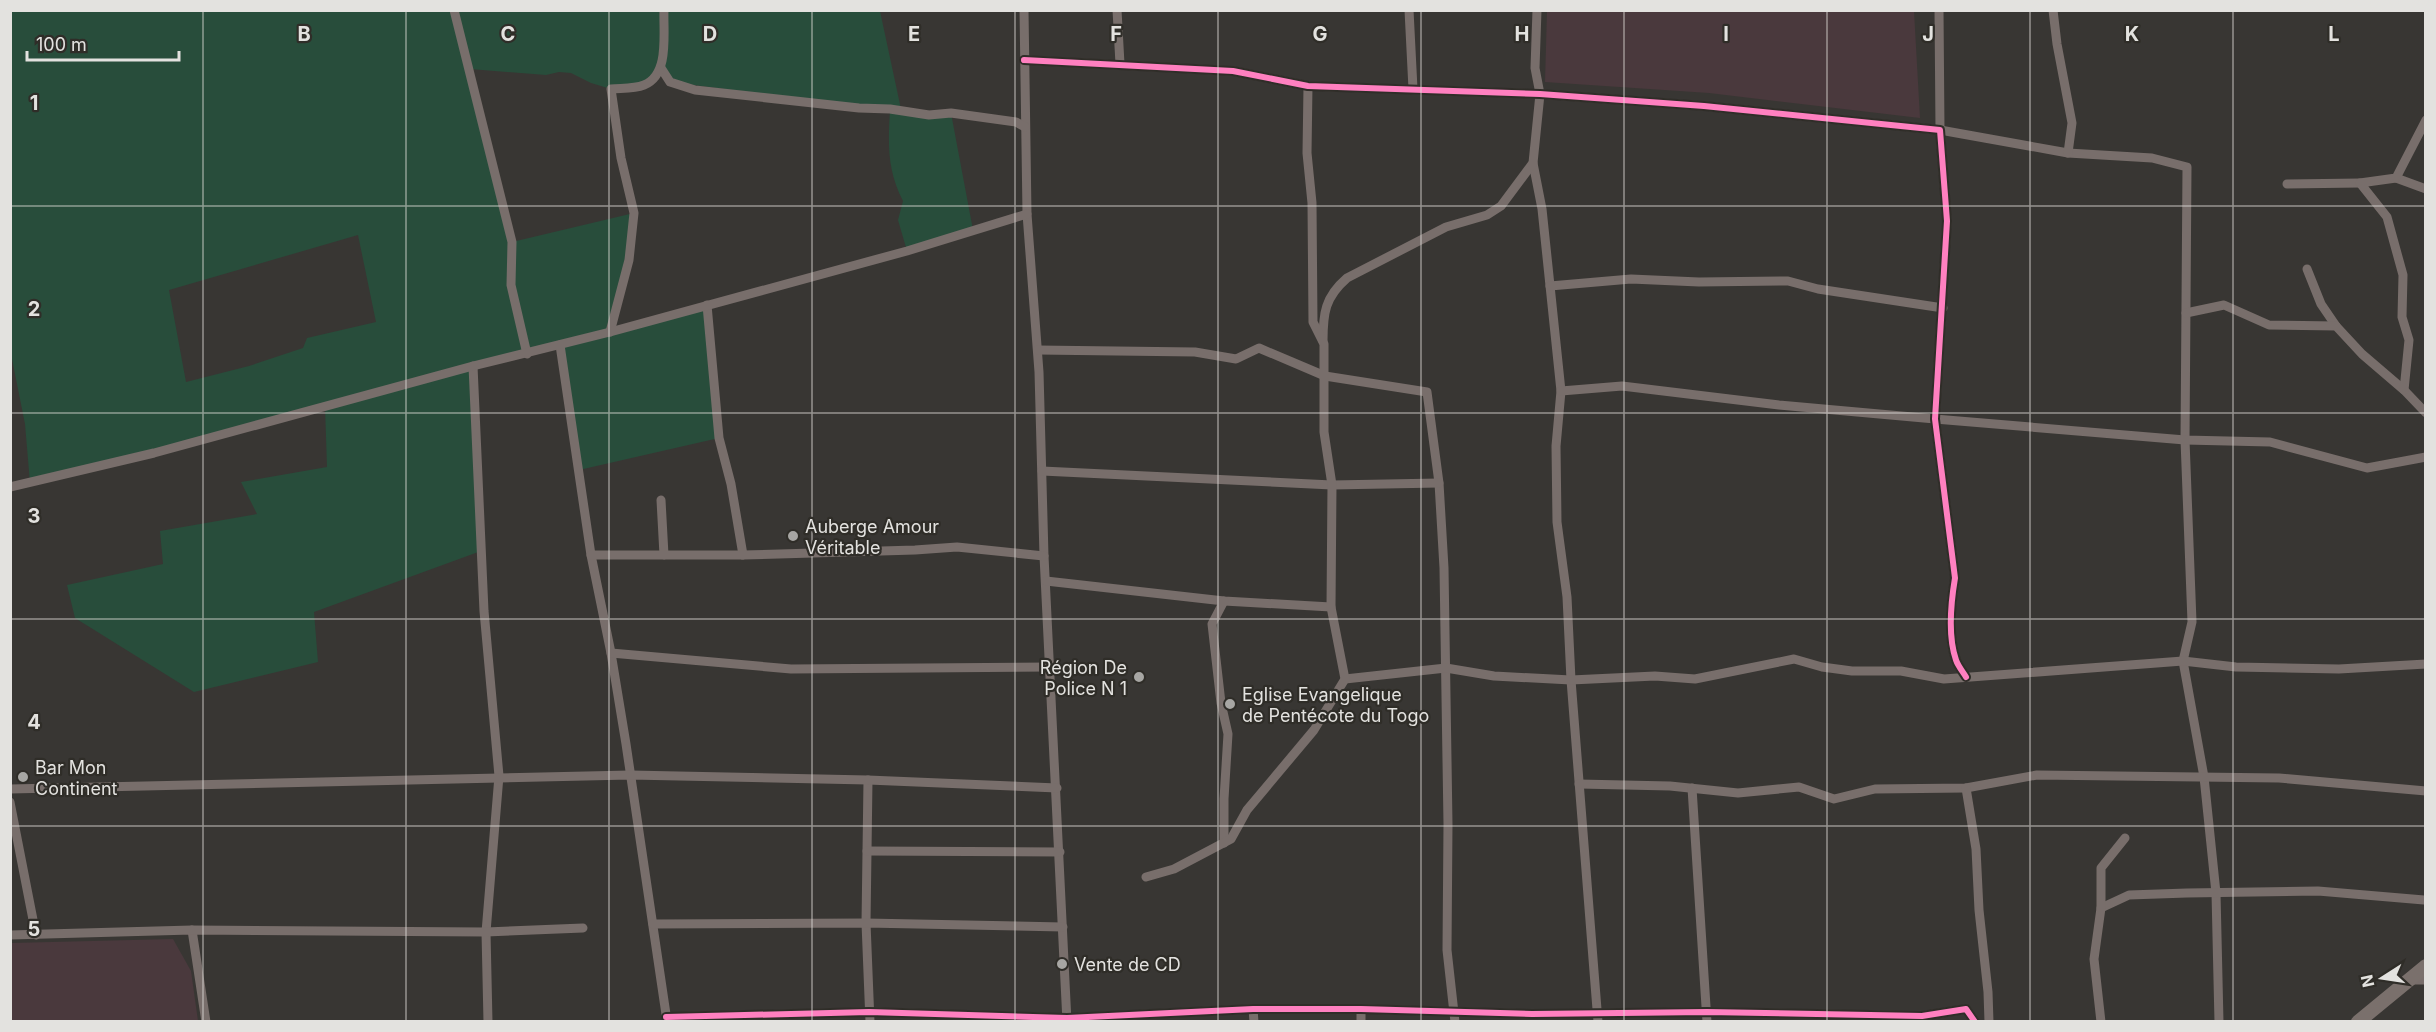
<svg xmlns="http://www.w3.org/2000/svg" width="2436" height="1032" font-family="Inter,sans-serif">
	<style>
		.education { fill: #4a393d }
		.green { fill: #284d3b; fill-rule: evenodd }
		.lines { fill: none; stroke-linecap: round; stroke-linejoin: round }
		.street { stroke: #786e6b; stroke-width: 9 }
		.secondary { stroke: #7a706c; stroke-width: 14 }
		.cycleway-casing { stroke: #2f2d28; stroke-width: 10 }
		.cycleway { stroke: #ff80c0; stroke-width: 6 }
		.grid { fill: none; stroke: #e3e2df; stroke-width: 1.5; stroke-opacity: 0.55 }
		.poi-dot { fill: #a7a6a3; stroke: #2f2d28; stroke-width: 2 }
		.labels { text-anchor: middle; dominant-baseline: central; stroke-width: 4.5; stroke-linejoin: round; paint-order: stroke }
		.poi-label { font-size: 18px; fill: #e3e2df; stroke: #2f2d28; text-anchor: start }
		.grid-label { font-size: 20px; text-anchor: middle; font-weight: bold; fill: #e3e2df; stroke: #2f2d28; stroke-width: 4.5; stroke-linejoin: round; paint-order: stroke }
	</style>
	<rect width="100%" height="100%" fill="#383633"/>
	<g class="education">
		<polygon points="1547,11 1914,11 1920,118 1709,93 1545,82"/>
		<polygon points="173,939 191,971 198,1021 11,1021 11,943"/>
	</g>
	<path class="green" d="M10,11h870l21,98 50,4 22,117 -66,21 -9,-31 5,-19c-16,-31 -15,-57 -13,-91l-220,-28 -9,-14 -14,16 -36,5 -20,-6 -20,-10 -12,-1 -13,3 -76,-6 42,173 122,-29 -23,118 96,-26 12,133 -140,32 -19,-124 -86,22 7,183 -167,61 4,50 -124,30 -119,-74 -8,-33 96,-21 -3,-33 97,-17 -16,-32 86,-15 -2,-61 -295,77 -5,-59 -15,-75zM358,235l18,87 -69,16 -4,10 -54,18 -63,16 -17,-92z"/>
	<g class="lines">
		<g class="street">
			<polyline points="454,10 512,242 511,285 527,354"/>
			<polyline points="1024,10 1027,214 1039,372 1044,556 1067,1022"/>
			<polyline points="1117,10 1120,64"/>
			<polyline points="1409,10 1413,89"/>
			<polyline points="1939,10 1940,130 2068,153 2152,158 2187,167 2185,440 2192,622 2183,661 2204,777 2216,893 2219,1022"/>
			<polyline points="2053,10 2057,44 2072,123 2068,153"/>
			<path d="M1024,60l209,11 75,15 232,8 164,12 236,24 7,91 -12,198 20,159c-4,24 -7,59 1,82 2,6 7,12 10,17"/>
			<polyline points="661,68 670,82 695,90 859,108 890,109 929,115 951,113 1016,122 1025,127"/>
			<polyline points="1533,163 1542,209 1561,391 1556,446 1557,522 1567,597 1571,680 1598,1022"/>
			<polyline points="2396,178 2426,189"/>
			<polyline points="2287,184 2360,183"/>
			<polyline points="2307,269 2321,304 2336,326"/>
			<polyline points="1550,286 1631,279 1699,282 1788,281 1818,289 1943,308"/>
			<polyline points="707,305 719,438 731,484 743,555"/>
			<polyline points="2186,313 2224,305 2269,325 2336,326 2362,354 2404,390 2426,413"/>
			<path d="M610,332l19,-72 5,-47 -13,-55 -10,-69c11,-1 23,0 33,-4 26,-10 19,-52 20,-75"/>
			<path d="M1323,341c0,-28 2,-44 24,-63l99,-51 41,-12 14,-9 32,-43 7,-69 -5,-26 2,-58"/>
			<polyline points="560,345 591,555 611,653 626,744 667,1021"/>
			<polyline points="1038,350 1195,352 1236,359 1259,348 1325,376 1427,392 1439,483 1444,568 1448,824 1447,950 1455,1022"/>
			<polyline points="473,366 484,611 499,776 486,932 488,1022"/>
			<polyline points="2404,390 2409,340 2402,317 2403,275 2387,217 2360,183 2396,178 2426,120"/>
			<polyline points="1561,391 1622,386 1779,405 1935,419 2185,440 2270,442 2367,468 2426,457"/>
			<polyline points="1042,471 1332,485 1439,483"/>
			<polyline points="10,487 154,453 473,366 610,332 907,251 1027,214"/>
			<polyline points="661,500 664,555"/>
			<polyline points="591,555 743,555 915,550 957,547 1044,556"/>
			<polyline points="1046,581 1224,601 1331,607"/>
			<polyline points="611,653 791,669 1050,667"/>
			<polyline points="1345,679 1446,668 1494,676 1571,680 1655,676 1695,679 1794,659 1822,667 1852,671 1901,671 1944,679 2183,661 2236,667 2339,669 2426,664"/>
			<polyline points="868,780 866,923 870,1022"/>
			<polyline points="1579,784 1670,786 1738,793 1799,787 1834,799 1875,789 1966,788 2037,775 2279,778 2426,791"/>
			<polyline points="1692,788 1707,1022"/>
			<polyline points="1966,788 1976,849 1979,910 1988,992 1989,1022"/>
			<polyline points="10,789 630,775 868,780 1057,788"/>
			<polyline points="10,802 36,935"/>
			<polyline points="1224,843 1224,799 1228,734 1221,703 1212,624 1224,601"/>
			<polyline points="867,851 1060,852"/>
			<polyline points="1146,877 1174,869 1231,839 1247,810 1314,730 1345,679 1331,607 1332,485 1324,432 1324,344 1313,322 1312,203 1307,153 1308,86"/>
			<polyline points="2101,908 2129,895 2187,893 2318,891 2424,900"/>
			<polyline points="653,924 866,923 1063,927"/>
			<polyline points="192,930 206,1022"/>
			<polyline points="10,935 192,930 486,932 583,928"/>
			<polyline points="2411,980 2426,980"/>
			<polyline points="1253,1009 1254,1022"/>
			<polyline points="1361,1009 1361,1022"/>
			<polyline points="666,1017 869,1012 1067,1018 1253,1009 1361,1009 1532,1014 1707,1012 1922,1016 1966,1009 1975,1022"/>
			<polyline points="2101,1022 2094,959 2101,908 2101,868 2125,838"/>
		</g>
		<polyline class="secondary" points="2358,1022 2426,966"/>
		<defs>
			<g id="cycleway">
				<path d="M1024,60l209,11 75,15 232,8 164,12 236,24 7,91 -12,198 20,159c-4,24 -7,59 1,82 2,6 7,12 10,17"/>
				<polyline points="666,1017 869,1012 1067,1018 1253,1009 1361,1009 1532,1014 1707,1012 1922,1016 1966,1009 1975,1022"/>
			</g>
		</defs>
		<use href="#cycleway" class="cycleway-casing"/>
		<use href="#cycleway" class="cycleway"/>
	</g>
	<path class="grid" d="M203,10v1012M406,10v1012M609,10v1012M812,10v1012M1015,10v1012M1218,10v1012M1421,10v1012M1624,10v1012M1827,10v1012M2030,10v1012M2233,10v1012M10,206h2416M10,413h2416M10,619h2416M10,826h2416"/>
	<g class="poi-dot">
		<circle cx="793" cy="536" r="6"/>
		<circle cx="1139" cy="677" r="6"/>
		<circle cx="1230" cy="704" r="6"/>
		<circle cx="23" cy="777" r="6"/>
		<circle cx="1062" cy="964" r="6"/>
	</g>
	<g class="labels">
		<g class="poi-label">
			<text x="805" y="526">Auberge Amour<tspan x="805" dy="21">Véritable</tspan></text>
			<text x="1127" y="667" text-anchor="end">Région De<tspan x="1127" dy="21">Police N 1</tspan></text>
			<text x="1242" y="694">Eglise Evangelique<tspan x="1242" dy="21">de Pentécote du Togo</tspan></text>
			<text x="35" y="767">Bar Mon<tspan x="35" dy="21">Continent</tspan></text>
			<text x="1074" y="964">Vente de CD</text>
		</g>
	</g>
	<g class="grid-label">
		<text x="304" y="41">B</text>
		<text x="508" y="41">C</text>
		<text x="710" y="41">D</text>
		<text x="914" y="41">E</text>
		<text x="1116" y="41">F</text>
		<text x="1320" y="41">G</text>
		<text x="1522" y="41">H</text>
		<text x="1726" y="41">I</text>
		<text x="1928" y="41">J</text>
		<text x="2132" y="41">K</text>
		<text x="2334" y="41">L</text>
		<text x="34" y="110">1</text>
		<text x="34" y="316">2</text>
		<text x="34" y="523">3</text>
		<text x="34" y="729">4</text>
		<text x="34" y="936">5</text>
	</g>
	<rect width="2436" height="1032" fill="none" stroke="#e3e2df" stroke-width="24"/>
	<g transform="translate(2382 978) rotate(258)" stroke="#2f2d28" stroke-width="4.5" paint-order="stroke">
	<path d="M0-4.5L10 22L0 15L-10 22Z" fill="#e3e2df"/>
	<text y="-9" font-size="16" font-weight="bold" text-anchor="middle" fill="#e3e2df">N</text>
	</g>
	<path d="M27 51v9h152v-9" fill="none" stroke="#e3e2df" stroke-width="3"/>
	<text x="36" y="51" font-size="18" fill="#e3e2df" stroke="#2f2d28" stroke-width="4.5" paint-order="stroke">100 m</text>
</svg>
